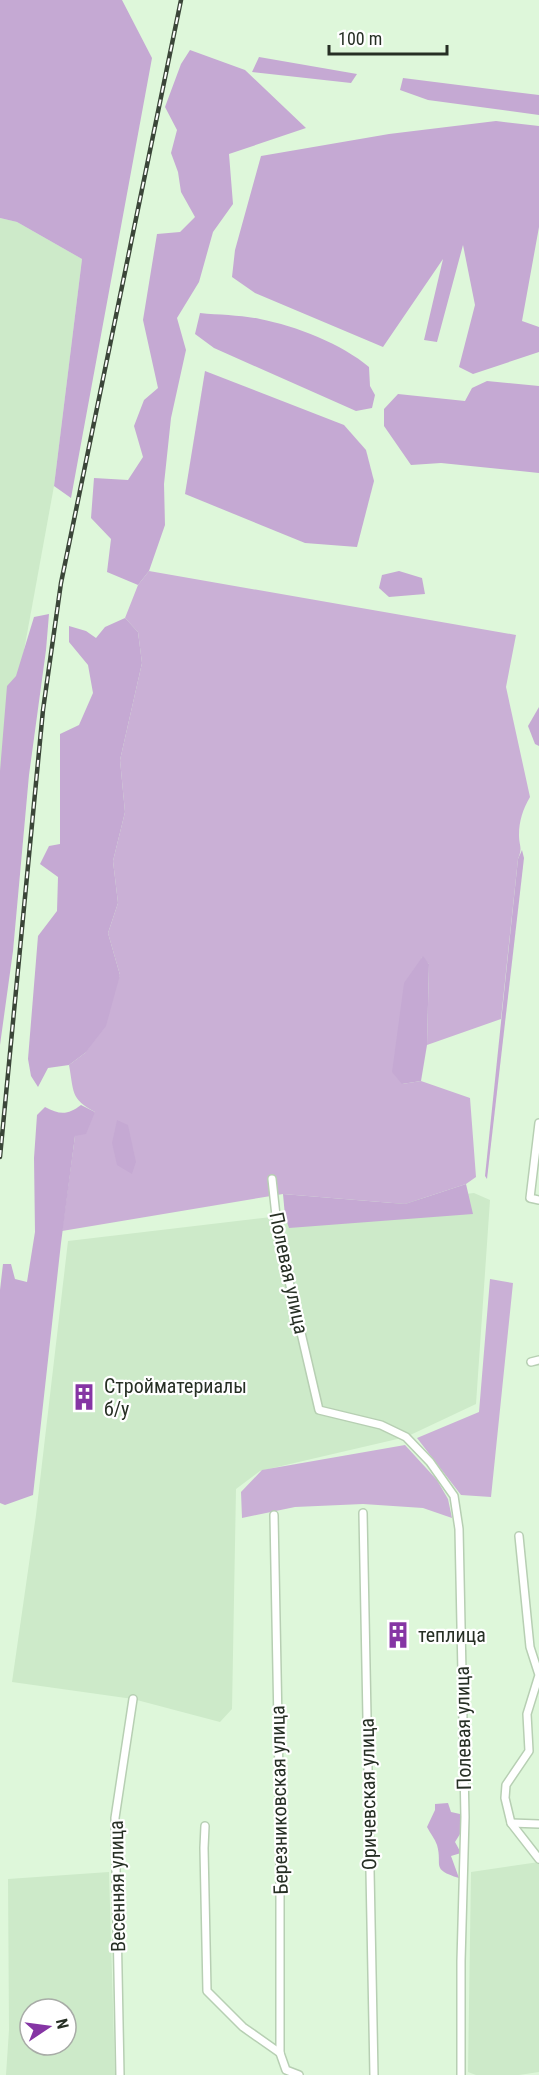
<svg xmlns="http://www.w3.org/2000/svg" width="539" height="2075" font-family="'Roboto Condensed',sans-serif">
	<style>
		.built { fill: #cdeac9; fill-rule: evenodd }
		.green { fill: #cab0d6 }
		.forest { fill: #c5a9d3 }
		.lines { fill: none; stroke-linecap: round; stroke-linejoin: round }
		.minor-casing { stroke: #b7cfb3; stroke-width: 10 }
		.minor { stroke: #fff; stroke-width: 7 }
		.rail-casing { stroke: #3b4639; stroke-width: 4.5 }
		.rail { stroke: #fff; stroke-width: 2; stroke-dasharray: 7; stroke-linecap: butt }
		.labels { text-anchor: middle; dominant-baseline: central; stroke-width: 4.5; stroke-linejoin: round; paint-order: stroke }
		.street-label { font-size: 20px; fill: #262f24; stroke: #fff }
		.poi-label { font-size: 20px; fill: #262f24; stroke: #fff; text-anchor: start }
	</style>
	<rect width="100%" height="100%" fill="#def7da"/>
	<g class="built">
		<polygon points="0,218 17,222 82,259 54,486 0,782"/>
		<polygon points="474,1193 490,1200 476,1404 406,1437 260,1471 236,1489 232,1709 220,1722 133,1699 12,1682 36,1515 68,1241"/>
		<polygon points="539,1862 539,2072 519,2075 476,2075 468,2072 471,1872"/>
		<path d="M109,1872l6,203h-109l3,-45 -1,-151zM30,2009h36v36h-36z"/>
	</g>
	<g class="green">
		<path d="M149,571l367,64 -10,52 24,110c-7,12 -11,24 -11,38 0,11 4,12 -1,24l-17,160 -74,26 2,-81 -7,-7 -20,127 19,-3 49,17 6,79 -10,7 -61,20 -122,-10 -221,37 13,-95 20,-24c-25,-13 -21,-21 -26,-47l16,-12 35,-78 -12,-42 10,-30 -5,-42 12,-49 -5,-52 22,-97 -4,-31 -13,-14 13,-33z"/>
		<polygon points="490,1279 513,1283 491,1497 461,1495 417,1438 479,1412"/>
		<polygon points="405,1445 437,1480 448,1499 452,1518 423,1508 363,1504 295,1507 242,1518 241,1492 262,1470"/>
	</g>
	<g class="forest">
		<polygon points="0,0 122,0 152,58 71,498 54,486 82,259 17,222 0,218"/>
		<polygon points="190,50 245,70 306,128 229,154 233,204 213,232 199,282 177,318 186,350 171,418 164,484 165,525 149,571 138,585 107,572 111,539 91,518 94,478 128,480 143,457 134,426 144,400 158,388 143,320 157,234 180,232 195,217 181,192 178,172 171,153 177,130 165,107 181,64"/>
		<polygon points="259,57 357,74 351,83 252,72"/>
		<polygon points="403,78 539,95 539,115 428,100 400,90"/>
		<polygon points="496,121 539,126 539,227 522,321 539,327 539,352 473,374 459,367 475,305 463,245 437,342 424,340 443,259 383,347 255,293 232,277 235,250 261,156 389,134"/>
		<path d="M200,313c20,2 41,2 60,6 36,7 82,25 109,48l1,19 5,9 -3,13 -16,3 -142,-63 -19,-14z"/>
		<polygon points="205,371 344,425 366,450 374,481 357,547 305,543 185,494"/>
		<polygon points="487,381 539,386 539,473 441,463 411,465 384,426 384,409 398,394 465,401 472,388"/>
		<polygon points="399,571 422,578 425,594 389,597 379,588 382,575"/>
		<polygon points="49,614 46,650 29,775 13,951 0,1045 0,771 7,686 16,676 34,617"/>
		<polygon points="125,618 138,632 142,663 120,760 125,812 113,861 118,903 108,933 120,975 106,1026 85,1053 69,1065 48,1068 38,1087 31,1076 28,1059 38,936 57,911 58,877 40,864 49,846 60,844 60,734 79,725 93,693 88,665 69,642 69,626 86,631 96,638 105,627"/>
		<polygon points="539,707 539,746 535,744 528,726"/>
		<polygon points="522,850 524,858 487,1179 485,1176 518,859"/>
		<polygon points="423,956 429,964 427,1045 421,1081 402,1084 392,1072 404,983"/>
		<path d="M81,1105l14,7 -9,22 -11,2 -14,107 -28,252 -28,10 -5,-2v-213l3,-26h8l4,15 12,3 8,-50 -1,-74 3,-43 8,-8c15,8 23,8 36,-2z"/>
		<polygon points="117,1120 128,1125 136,1162 132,1174 117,1165 112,1143"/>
		<polygon points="466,1184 473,1214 289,1228 285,1216 283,1194 405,1204"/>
		<path d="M448,1803l3,9 9,2v20l-5,8 6,11 -10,3 8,22c-29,-9 -16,-12 -22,-33 -2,-6 -7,-12 -10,-18l8,-17v-6z"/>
	</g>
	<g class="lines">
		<defs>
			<g id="minor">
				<polyline points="539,1123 530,1198 539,1200"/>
				<polyline points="272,1179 278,1234 319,1410 381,1425 406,1437 430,1462 454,1496 459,1529 465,1817 461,1961 461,2075"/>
				<polyline points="531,1362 539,1360"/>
				<polyline points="363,1513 374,2075"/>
				<polyline points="274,1515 280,1828 280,2053 286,2070 299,2075"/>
				<polyline points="519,1536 530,1647 539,1675 527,1714 529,1751 506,1785 505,1798 511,1823 539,1859"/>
				<polyline points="511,1823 539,1824"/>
				<polyline points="205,1826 204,1848 207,1991 243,2027 280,2053"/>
				<polyline points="120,2075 115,1818 133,1699"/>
			</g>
		</defs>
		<use href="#minor" class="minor-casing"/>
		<use href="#minor" class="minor"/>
		<defs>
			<polyline id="rail" points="0,1157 43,710 61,583 181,0"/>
		</defs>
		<use href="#rail" class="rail-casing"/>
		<use href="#rail" class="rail"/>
	</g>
	<defs>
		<symbol id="building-bare" viewBox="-9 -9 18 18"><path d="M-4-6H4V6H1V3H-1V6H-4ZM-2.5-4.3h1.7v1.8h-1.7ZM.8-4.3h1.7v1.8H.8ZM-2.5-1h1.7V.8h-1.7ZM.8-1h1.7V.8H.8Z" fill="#8535a4" stroke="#fff" stroke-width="2.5" paint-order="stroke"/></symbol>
	</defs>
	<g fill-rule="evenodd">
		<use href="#building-bare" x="65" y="1378" width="38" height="38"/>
		<use href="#building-bare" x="379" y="1616" width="38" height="38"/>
	</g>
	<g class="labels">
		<g class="street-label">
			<text transform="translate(289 1273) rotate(78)">Полевая улица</text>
			<text transform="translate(463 1728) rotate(-91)">Полевая улица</text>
			<text transform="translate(368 1794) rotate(-91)">Оричевская улица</text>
			<text transform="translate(279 1800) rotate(-91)">Березниковская улица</text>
			<text transform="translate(117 1886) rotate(-91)">Весенняя улица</text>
		</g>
		<g class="poi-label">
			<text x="104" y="1386">Стройматериалы<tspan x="104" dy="23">б/у</tspan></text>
			<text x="418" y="1635">теплица</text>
		</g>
	</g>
	<g transform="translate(48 2027) rotate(77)"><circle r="28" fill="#ffffff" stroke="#a8aca7" stroke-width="1.5"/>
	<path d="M0-4.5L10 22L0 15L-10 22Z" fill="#8535a4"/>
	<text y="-9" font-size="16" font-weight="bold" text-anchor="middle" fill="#262f24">N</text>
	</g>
	<path d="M329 45v9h118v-9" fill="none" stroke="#262f24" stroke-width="3"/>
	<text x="338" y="45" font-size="18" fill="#262f24" stroke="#ffffff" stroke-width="4.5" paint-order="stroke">100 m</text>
</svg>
